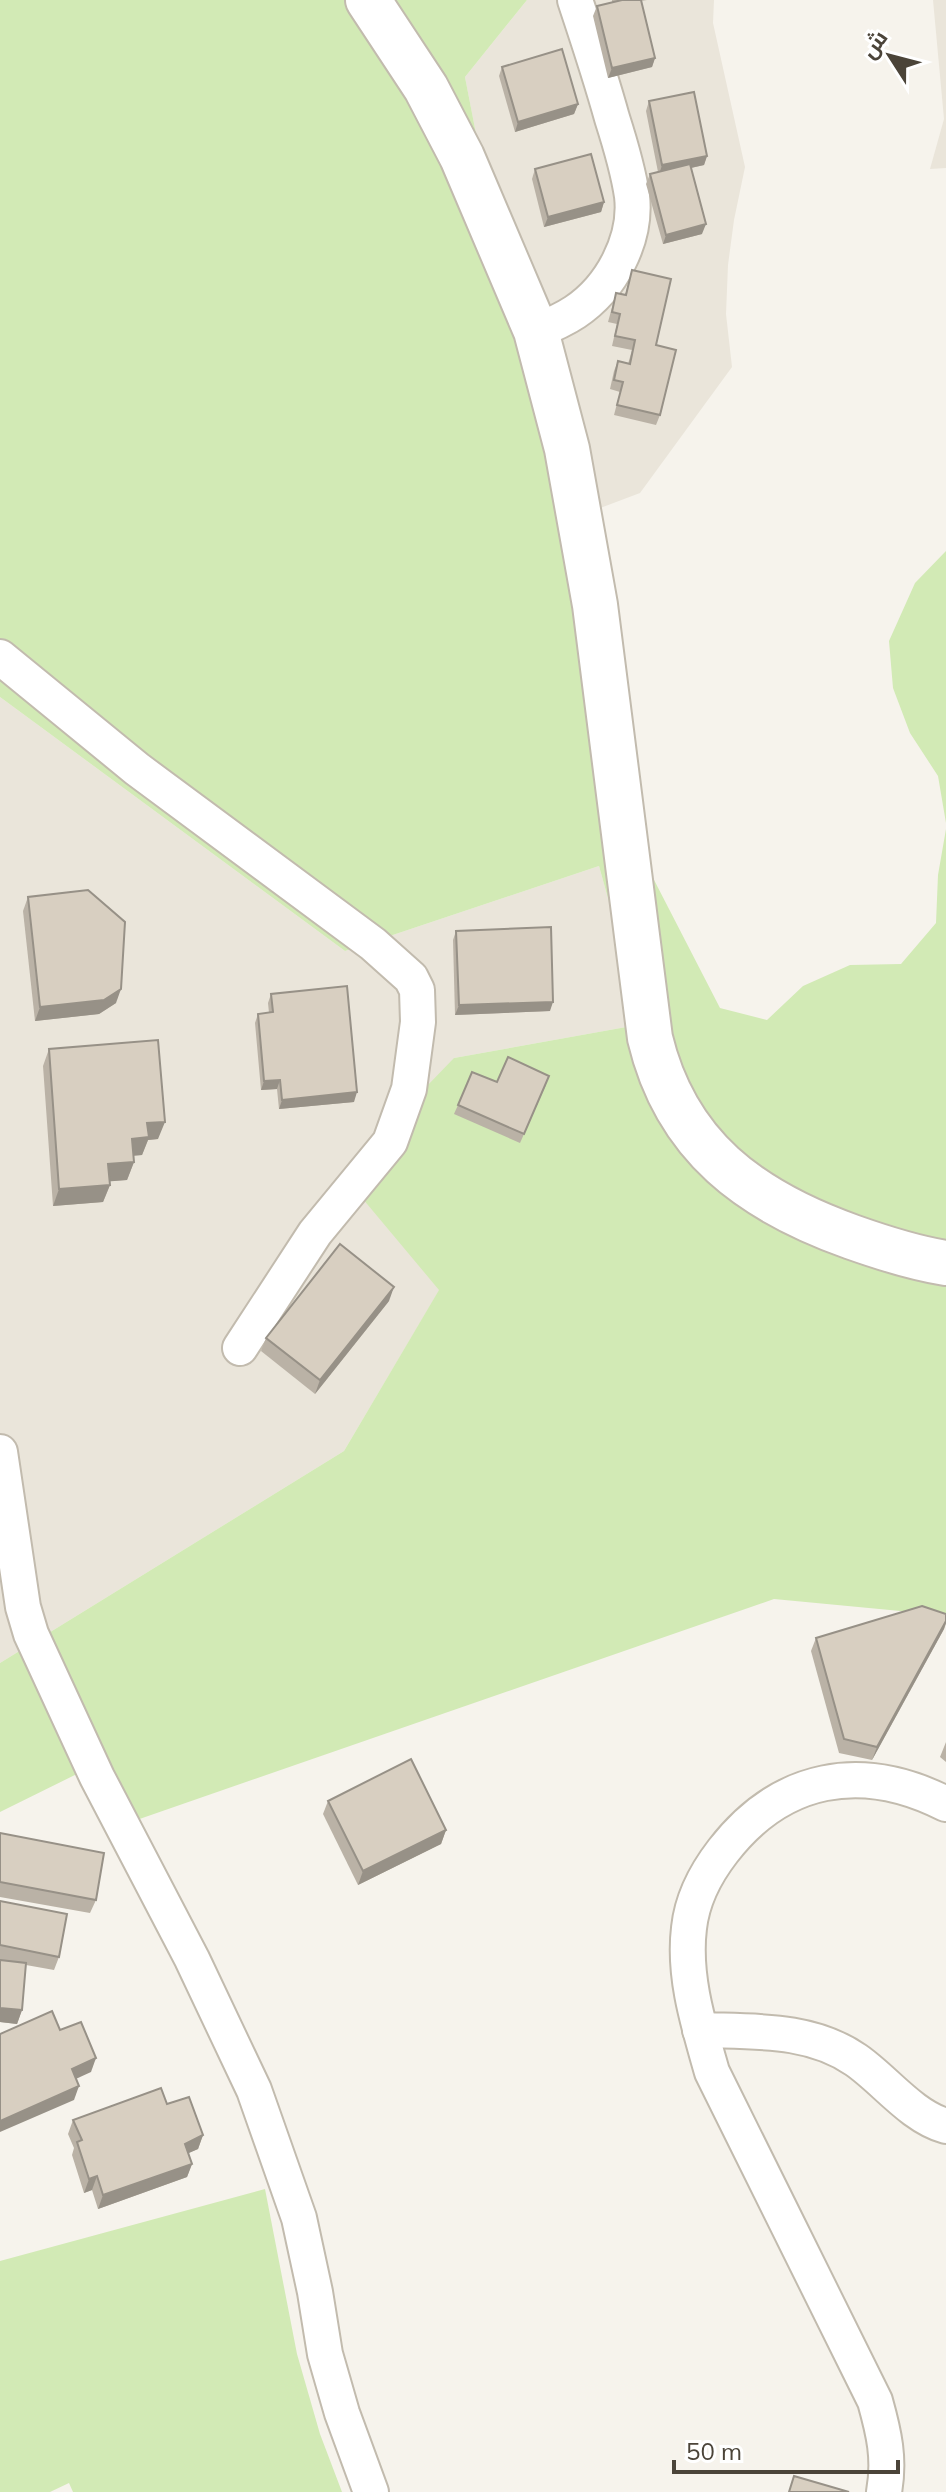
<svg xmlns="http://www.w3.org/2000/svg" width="946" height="2492" font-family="Mulish,Cairo,sans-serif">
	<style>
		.residential { fill: #eae5da }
		.green { fill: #d2eab5 }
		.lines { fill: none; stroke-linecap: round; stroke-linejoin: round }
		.minor-casing { stroke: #c2bbae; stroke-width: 38 }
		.tertiary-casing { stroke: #c2bbae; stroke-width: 48 }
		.minor { stroke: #fff; stroke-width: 34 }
		.tertiary { stroke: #fff; stroke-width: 44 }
		.wall { fill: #bab2a6 }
		.shaded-wall { fill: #979187 }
		.building { fill: #d8cfc1; stroke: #979187; stroke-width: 2 }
	</style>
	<rect width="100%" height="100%" fill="#f6f3ec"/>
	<g class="residential">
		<polygon points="527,0 714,0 713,23 745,167 734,220 728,265 726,314 732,367 640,493 595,510 491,212 465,77"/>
		<polygon points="933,0 946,0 946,168 930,169 944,119"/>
		<polygon points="0,697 345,951 599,866 643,1024 454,1058 440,1289 344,1451 0,1663"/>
	</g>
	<g class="green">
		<polygon points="0,0 527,0 465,77 491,211 595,510 652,876 720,1008 767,1020 803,986 850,965 901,964 936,923 938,875 946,829 946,1621 932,1614 774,1599 128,1823 85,1770 0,1812 0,1663 344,1451 439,1290 342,1174 454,1058 643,1024 599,866 345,951 0,697"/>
		<polygon points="946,551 946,823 938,776 910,733 893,688 889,641 915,583"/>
		<polygon points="265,2189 297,2354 320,2434 342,2492 73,2492 69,2483 50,2492 0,2492 0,2261"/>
	</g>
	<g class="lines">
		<defs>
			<g id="minor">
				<path d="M536,331c13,-5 27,-11 39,-19 36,-24 62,-72 57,-116 -4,-27 -12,-53 -20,-78 -11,-40 -24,-79 -37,-118"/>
				<polyline points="0,657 137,769 373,944 411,978 417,990 418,1022 409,1089 390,1142 315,1233 240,1348"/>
				<polyline points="0,1452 23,1607 31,1634 97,1777 192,1959 254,2090 299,2218 315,2292 325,2354 342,2413 371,2492"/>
				<path d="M700,2030c54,2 110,-2 156,30 29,20 55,56 90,66"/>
				<path d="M884,2492c6,-33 0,-59 -9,-91l-163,-329c-13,-46 -29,-95 -23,-144 3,-28 17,-55 34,-77 58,-75 138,-90 223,-47"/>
			</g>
			<path id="tertiary" d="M368,0l58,88 36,69 74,174 31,118 28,156 55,433c26,109 101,163 202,199 31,11 62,21 94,26"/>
		</defs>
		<use href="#minor" class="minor-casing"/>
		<use href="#tertiary" class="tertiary-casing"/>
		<use href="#minor" class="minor"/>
		<use href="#tertiary" class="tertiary"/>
	</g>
	<g class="wall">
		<polygon points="612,0 647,0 641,1 655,58 652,67 608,78 593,16 597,6 612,2"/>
		<polygon points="502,67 578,104 574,114 515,132 499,76"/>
		<polygon points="649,101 707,156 704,165 691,168 702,234 663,244 646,184 650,174 658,172 646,111"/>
		<polygon points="535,169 604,202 601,212 544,227 532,179"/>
		<polygon points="632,270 656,345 660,415 656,425 614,415 620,392 610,389 614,371 618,361 628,364 632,350 612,346 617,324 608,322 616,293 625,295"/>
		<polygon points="28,897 116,1003 99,1014 35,1021 23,911"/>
		<polygon points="456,931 550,1011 455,1015 453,940"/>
		<polygon points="271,994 354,1102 279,1109 277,1089 261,1090 255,1023 258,1014 269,1013 268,1003"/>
		<polygon points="49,1049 158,1139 148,1140 142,1155 133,1156 134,1162 127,1180 109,1181 110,1185 103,1202 53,1206 43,1066"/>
		<polygon points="546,1085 520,1143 454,1114 458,1105"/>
		<polygon points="389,1301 315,1394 261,1351 266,1338"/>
		<polygon points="946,1614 946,1624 944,1629 872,1760 839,1753 811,1651 816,1638"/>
		<polygon points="946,1742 946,1762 940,1757"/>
		<polygon points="328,1801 446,1830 441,1844 358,1885 323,1814"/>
		<polygon points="0,1833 96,1900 90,1913 0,1897"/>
		<polygon points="0,1901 59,1957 54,1970 26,1965 22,2010 17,2024 0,2022"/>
		<polygon points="73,2120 203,2135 198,2149 188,2153 192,2164 187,2177 98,2209 92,2190 84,2193 72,2155 74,2148 68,2134"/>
	</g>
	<g class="shaded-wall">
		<polygon points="655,58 652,67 608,78 612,68"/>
		<polygon points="578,104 574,114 515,132 518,122"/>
		<polygon points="707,156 704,165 659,175 662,165"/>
		<polygon points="604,202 601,212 544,227 548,217"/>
		<polygon points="706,224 702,234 663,244 666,235"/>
		<polygon points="121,989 116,1003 99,1014 35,1021 40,1007"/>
		<polygon points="553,1002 550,1011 455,1015 459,1005"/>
		<polygon points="280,1080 277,1089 261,1090 264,1081"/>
		<polygon points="357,1092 354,1102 279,1109 282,1100"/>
		<polygon points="165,1122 158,1139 148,1140 142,1155 126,1156 132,1139 147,1123"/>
		<polygon points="134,1162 127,1180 102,1182 108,1164"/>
		<polygon points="110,1185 103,1202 53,1206 59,1189"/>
		<polygon points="394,1287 389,1301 315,1394 320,1380"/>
		<polygon points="946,1621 944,1629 872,1760 877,1747"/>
		<polygon points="446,1830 441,1844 358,1885 363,1871"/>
		<polygon points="0,2008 22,2010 17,2024 0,2022"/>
		<polygon points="96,2058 91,2072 67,2083 72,2069"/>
		<polygon points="79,2086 74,2100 0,2132 0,2121"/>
		<polygon points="203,2135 198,2149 180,2157 185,2144"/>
		<polygon points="192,2164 187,2177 98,2209 103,2195"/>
		<polygon points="97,2176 92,2190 84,2193 89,2179"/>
	</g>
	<g class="building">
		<polygon points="622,0 641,0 655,58 612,68 597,6"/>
		<polygon points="562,49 578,104 518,122 502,67"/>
		<polygon points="694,92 707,156 662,165 649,101"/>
		<polygon points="591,154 604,202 548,217 535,169"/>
		<polygon points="690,164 706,224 666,235 650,174"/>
		<polygon points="632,270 671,279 656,345 676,350 660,415 617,405 623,382 614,380 618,361 630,364 635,340 615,336 620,314 612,312 616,293 626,295"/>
		<polygon points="88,890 125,922 121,989 104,1000 40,1007 28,897"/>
		<polygon points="551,927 553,1002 459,1005 456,931"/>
		<polygon points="347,986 357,1092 282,1100 280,1080 264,1081 258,1014 273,1012 271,994"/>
		<polygon points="158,1040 165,1122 147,1123 149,1137 132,1139 134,1162 108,1164 110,1185 59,1189 49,1049"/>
		<polygon points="508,1057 549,1076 524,1134 458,1105 472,1072 497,1082"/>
		<polygon points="340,1244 394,1287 320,1380 266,1338"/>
		<polygon points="922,1606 946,1614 946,1621 877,1747 844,1739 816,1638"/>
		<polygon points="411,1759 446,1830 363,1871 328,1801"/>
		<polygon points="0,1833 104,1853 96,1900 0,1882"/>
		<polygon points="0,1901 67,1914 59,1957 0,1945"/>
		<polygon points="0,1960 26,1963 22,2010 0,2008"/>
		<polygon points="52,2011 60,2030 81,2022 96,2058 72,2069 79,2086 0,2121 0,2034"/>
		<polygon points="161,2088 167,2104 189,2097 203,2135 185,2144 192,2164 103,2195 97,2176 89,2179 77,2142 82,2140 73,2120"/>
		<polygon points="794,2476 849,2492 789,2492"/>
	</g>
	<g transform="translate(890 56) rotate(306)" stroke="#ffffff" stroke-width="6" paint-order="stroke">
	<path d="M0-6L14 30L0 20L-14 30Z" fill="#4b4439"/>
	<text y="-12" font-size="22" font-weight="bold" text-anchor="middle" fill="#4b4439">ش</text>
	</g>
	<path d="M674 2460v12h224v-12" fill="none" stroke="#4b4439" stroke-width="4"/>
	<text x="686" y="2460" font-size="24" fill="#4b4439" stroke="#ffffff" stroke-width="6" paint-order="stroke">50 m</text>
</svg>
